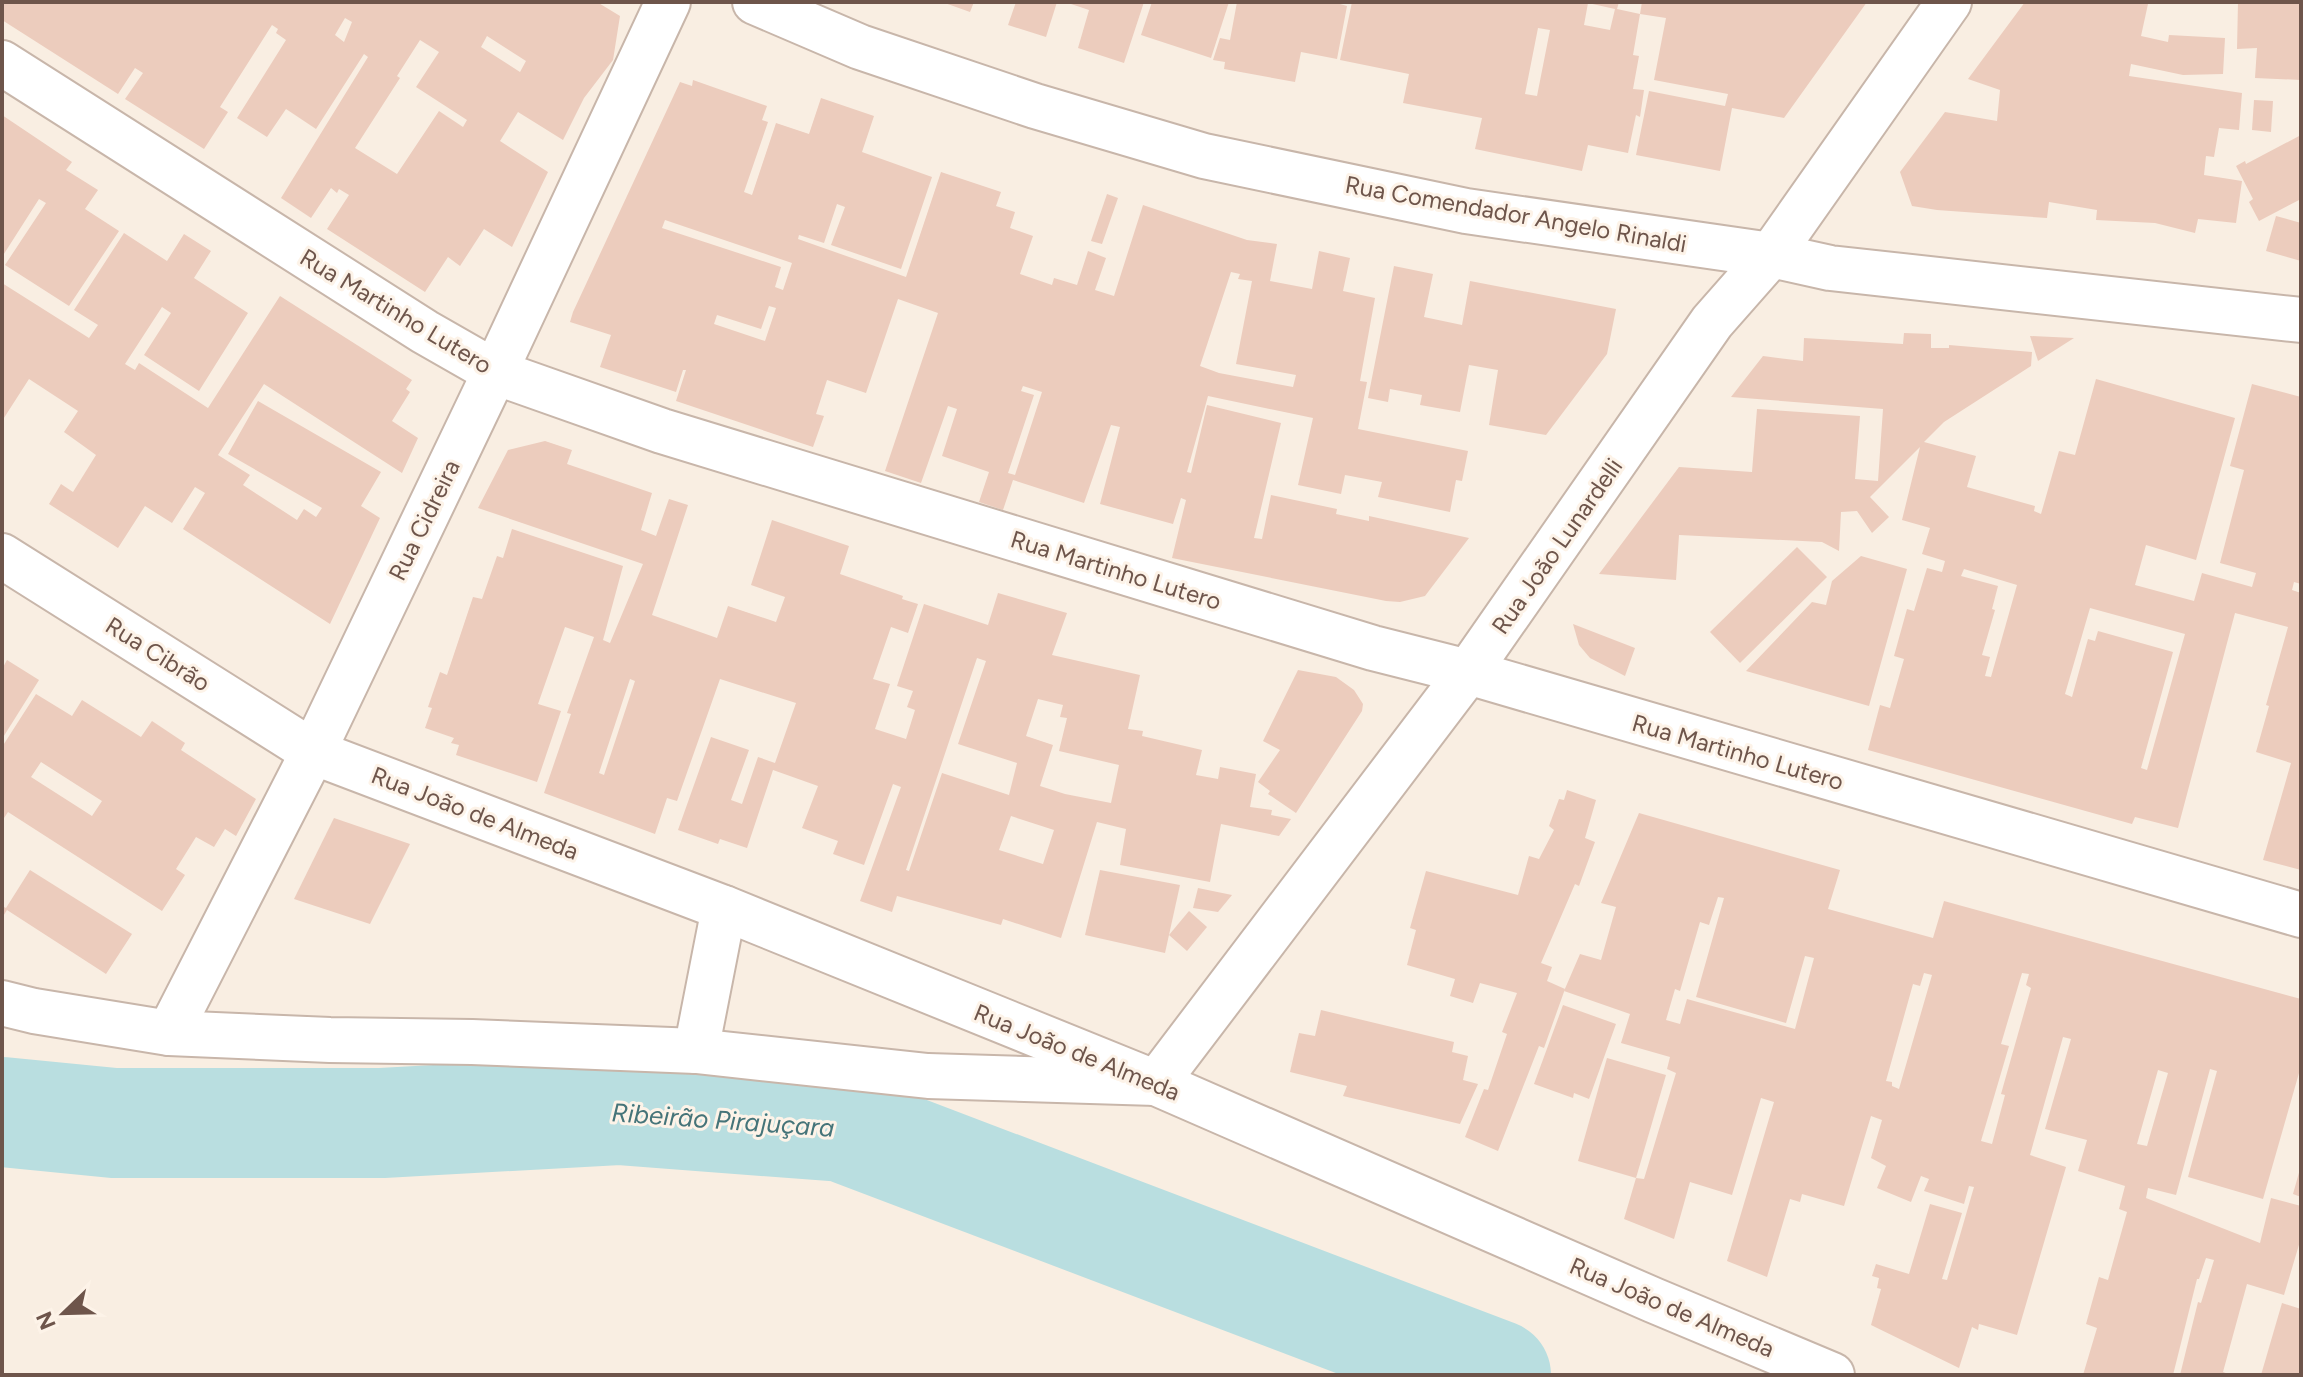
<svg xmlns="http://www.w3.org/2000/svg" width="2303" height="1377" font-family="Figtree,sans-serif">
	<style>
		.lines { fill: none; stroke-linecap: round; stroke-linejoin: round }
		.river { stroke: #b9dee0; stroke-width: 110 }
		.building { fill: #ecccbd; fill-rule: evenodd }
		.street-casing { stroke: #c8b6aa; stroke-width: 48 }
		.street { stroke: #fff; stroke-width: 44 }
		.labels { text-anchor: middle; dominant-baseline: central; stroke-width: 6; stroke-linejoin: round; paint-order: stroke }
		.street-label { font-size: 24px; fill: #6e554b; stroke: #fdf3e8 }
		.water-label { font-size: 26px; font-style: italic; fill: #457479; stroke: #fdf3e8 }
	</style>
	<rect width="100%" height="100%" fill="#f9eee2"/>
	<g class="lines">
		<polyline class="river" points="2,1112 114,1123 382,1123 618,1110 843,1127 1496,1375"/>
	</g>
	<g class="building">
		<path d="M2,2h595l23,14 -7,44 -29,38 -21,42 -45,-28 -18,29 48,31 -36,75 -28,-18 -24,37 -12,-9 -23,35 -98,-63 22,-34 -10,-6 -2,4 -6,-5 -20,30 -30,-20 87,-141 -4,-3 -48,75 -30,-20 -19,28 -30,-19 49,-78 -10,-7 2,-4 -6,-4 -52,82 8,5 -24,37 -79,-50 18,-26 -8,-5 -17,26 -116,-74zM345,18l7,4 -8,20 -9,-7zM487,36l39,25 -6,11 -39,-25zM420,40l19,12 -23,35 51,33 -4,7 -24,-16 -42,63 -42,-26 45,-70 -3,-2z"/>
		<polygon points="942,2 974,2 970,12"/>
		<polygon points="1016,2 1057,2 1046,37 1008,25"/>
		<polygon points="1144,2 1124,63 1078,48 1089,10 1065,2"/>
		<polygon points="1152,2 1229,2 1211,58 1141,35"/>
		<polygon points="1237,2 1333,2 1347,6 1337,59 1301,52 1295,82 1224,69 1225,62 1213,60 1220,38 1230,40"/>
		<path d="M1352,2h267l-2,7 23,5 -7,41 6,1 -6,33 11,1 -4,27 -4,-2 -8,38 -40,-8 -6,26 -107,-22 7,-31 -79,-15 6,-29 -69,-14zM1588,3l27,6 -5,21 -26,-5zM1538,28l12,2 -13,66 -12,-2z"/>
		<polygon points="1642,2 1867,2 1784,118 1732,108 1720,171 1636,155 1649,91 1725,106 1728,94 1654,80 1666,18 1640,14"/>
		<polygon points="2025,2 2137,2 2148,4 2141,36 2168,42 2169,35 2225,38 2223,74 2183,75 2131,64 2129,76 2242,93 2239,130 2219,128 2214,157 2206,156 2204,175 2242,181 2236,223 2198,219 2195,233 2155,223 2096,220 2097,210 2049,202 2047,218 1937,210 1912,206 1900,172 1945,112 1997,121 2000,90 1968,79"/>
		<polygon points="2238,2 2301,2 2301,80 2255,78 2257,48 2237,49"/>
		<path d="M693,80l74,26 -5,14 6,2 -24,70 8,3 24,-72 33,11 12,-36 53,18 -12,36 70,25 -31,92 -70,-24 14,-38 -8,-3 -13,39 -25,-8 -1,4 108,38 35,-105 60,20 -5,14 19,6 -5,16 23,8 -13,38 32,11 2,-7 23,7 11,-34 18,7 -11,32 19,6 29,-91 104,35 30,4 -7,37 42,8 7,-38 31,7 -7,33 32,7 -15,83 7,1 -9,47 110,22 -6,30 -6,-1 -6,32 -72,-15 4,-15 -37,-7 -4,19 -43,-9 15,-67 -105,-22 -21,76 4,1 16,-68 74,18 -27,115 8,1 9,-44 66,14 -1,5 33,7v-5l100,22 -44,58 -25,6 -14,-1 -214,-43 14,-58 -5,-2 -8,26 -73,-20 20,-77 -9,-2 -27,78 -71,-23 -10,30 -24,-8 10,-30 -47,-16 15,-47 -9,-3 -27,77 -36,-12 53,-158 -40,-14 -32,94 -39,-13 -11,34 8,2 -11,31 -137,-46 10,-31h-3l-7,22 -76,-25 11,-32 -41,-13 3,-10 107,-230 12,4zM665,220l127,43 -9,27 -8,-3 6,-20 -119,-39zM1231,272l9,2 -2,5 14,2 -16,83 60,11 -3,12 -74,-14 -19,-7zM769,306l7,2 -11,33 -51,-17 3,-9 44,14zM1023,386l19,6 -27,83 -7,-2 26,-78 -13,-4z"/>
		<polygon points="2254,100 2273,101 2271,132 2252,130"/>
		<polygon points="2,115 72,162 66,170 98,190 85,209 119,231 69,306 5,265 46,203 39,199 2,257"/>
		<polygon points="2301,135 2301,199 2259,221 2249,202 2253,199 2236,166 2245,161 2246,164"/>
		<polygon points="1107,194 1118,198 1102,244 1091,241"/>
		<polygon points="2276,216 2301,223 2301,261 2266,251"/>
		<polygon points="124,233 167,261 184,234 211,251 194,278 248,313 199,391 144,355 171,313 162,307 125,364 135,370 139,363 208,408 280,296 412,380 406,389 410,392 392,421 418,438 402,473 264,384 218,455 250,475 243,485 297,520 304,509 316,517 322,508 228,454 258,401 381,472 361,506 380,518 330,624 183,529 205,493 195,487 172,523 145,506 118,548 49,504 61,484 73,492 96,455 64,432 78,411 29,379 2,421 2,283 89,338 98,325 74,310"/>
		<polygon points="1394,266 1433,274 1424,317 1462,325 1470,281 1616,309 1607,354 1546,435 1489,425 1498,370 1492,369 1469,365 1460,412 1420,405 1422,395 1390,389 1388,402 1368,398"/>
		<path d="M1904,333l27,1v14h18v-3l83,7 -1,14 -87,56 -20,20 52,14 -9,31 68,19 -1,5 7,3 18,-63 16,4 21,-76 139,39 -39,142 -50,-15 -11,40 59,16 8,-28 50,14 4,-14 -36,-10 24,-93 -14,-4 22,-82 49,13v187l-7,-2 -2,8 9,3v277l-38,-10 28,-97 -35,-11 13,-46 -3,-1 22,-78 -53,-14 -57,215 -43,-11 -3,7 -264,-74 12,-45 10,3 14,-49 -10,-3 13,-47 7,2 13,-43 15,4 3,-11 -23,-7 8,-26 -28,-8 18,-73 -50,50 19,20 -17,16 -15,-22 -16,1 -2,39 -17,-9 -143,-7 -3,45 -77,-6 80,-107 73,5 5,-63 103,7 -5,63 23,2 5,-72 -152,-12 32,-41 40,5 1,-23 99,6zM1964,569l53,16 -26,92 -6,-1 5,-19 -8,-2 13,-45 -3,-1 6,-23 -37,-10zM2090,608l95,26 -38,136 -6,-2 32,-116 -75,-21 -3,10 -7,-2 -16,58 -7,-3z"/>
		<polygon points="2030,336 2074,338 2038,361"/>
		<path d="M545,441l27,9 -5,14 85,29 -11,37 15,6 13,-37 19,6 -36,110 65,23 11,-32 48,16 9,-25 -34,-12 21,-65 77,26 -9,28 63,22 -1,3 16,5 -10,29 -17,-6 -18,52 17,5 -15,45 31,10 9,-29 -8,-3 6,-16 -16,-5 27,-82 64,21 10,-32 69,20 -15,42 88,20 -12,54 15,2 -1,5 60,14 -6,25 22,4 2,-12 36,7 -6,33 22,3 -1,5 20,4 -12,17 -58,-12 -11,58 -90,-17 6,-36 -29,-7 -36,116 -58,-19 -2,6 -104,-29 -5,16 -32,-11 41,-114 -8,-3 -29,81 -31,-11 5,-13 -36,-13 16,-42 -45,-16 -26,78 -27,-9 -2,5 -40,-14 33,-93 38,13 -18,50 11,4 16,-47 17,6 21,-60 -76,-24 -43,122 -10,-3 -12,36 -111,-41 27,-79 -4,-1 27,-76 -29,-10 -27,77 23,7 -24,71 -81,-27 3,-10 -8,-2 3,-5 -29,-10 7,-20 -4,-1 12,-35 7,3 26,-78 9,2 15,-43 6,2 9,-29 111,37 -20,74 7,3 33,-79 -165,-56 30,-58zM977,658l9,3 -28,83 59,19 -8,32 -67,-22 -33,98 -3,-1zM630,679l5,2 -31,94 -5,-2zM1038,699l25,6 -3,12 7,1 -8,33 60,14 -8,38 -46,-9 -25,-8 13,-41 -27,-9zM1011,816l43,14 -11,34 -44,-14z"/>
		<polygon points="1797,547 1827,577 1740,663 1710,632"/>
		<polygon points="1861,556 1907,569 1869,706 1746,671 1812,602 1826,605 1832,581"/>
		<polygon points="1573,624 1635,648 1625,676 1590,658 1579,645"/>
		<polygon points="7,660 39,680 2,739 2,669"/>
		<polygon points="1298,670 1336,677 1354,690 1363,704 1362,711 1296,813 1268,794 1270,791 1258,782 1280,750 1263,741"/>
		<path d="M36,694l36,22 10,-16 59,37 11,-16 33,22 -4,7 75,49 -20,37 -11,-7 -11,18 -18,-10 -20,32 9,6 -23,36 -154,-99 -6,9v-74zM41,762l61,39 -10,15 -61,-39z"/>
		<polygon points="1567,790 1596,800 1585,838 1595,842 1579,886 1575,884 1541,963 1552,967 1547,981 1565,989 1544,1048 1539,1046 1498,1151 1465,1137 1484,1089 1488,1090 1507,1034 1502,1032 1517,993 1480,983 1473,1003 1450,996 1455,979 1407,965 1416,930 1410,928 1426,871 1518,895 1529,856 1539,859 1554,830 1549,826 1559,799 1564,800"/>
		<path d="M1639,813l201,57 -12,39 105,29 11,-37 357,98v67l-38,133 -75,-22 29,-106 -7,-2 -34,126 -28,-7 -2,10 114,45 11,-45 30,8v32l-17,57 -37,-11 -24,88 8,3h-51l18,-73 3,1 13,-43 -8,-2 -7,21h-2l-24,96h-90l14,-47 -11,-4 13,-47 9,3 19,-68 -8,-3 6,-23 -47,-15 9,-31 -42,-11 26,-90 -8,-2 -33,118 36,12 -49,168 -38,-11 -1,6 -6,-3 -13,41 -88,-43 10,-36 -4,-1 2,-10 -7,-2 4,-12 33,10 21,-70 32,9 -20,66 5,1 27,-93 -5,-1 -5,18 -40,-13 5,-12 -8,-3 -10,26 -34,-14 9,-22 -15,-8 11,-38 -11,-4 -27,90 -42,-12 -2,8 -10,-3 -23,78 -40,-16 47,-159 -13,-4 -29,97 -42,-13 -16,57 -50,-20 12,-41 8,1 32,-106 -9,-4 3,-12 -49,-14 9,-29 -66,-23 16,-37 21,6 15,-53 -15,-4zM1718,897l6,1 -28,99 90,26 19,-67 9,2 -19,71 -108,-30 -7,25 -14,-4 9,-31 5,2 20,-69 9,3zM1924,973l8,2 -33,114 -7,-3v-4l-6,-1 27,-97 7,2zM2022,973l7,1 -3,11 5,3 -30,106 4,1 -13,49 -11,-3 28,-95 -8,-2zM2158,1070l10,3 -21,73 -10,-2z"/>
		<polygon points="334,818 410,844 370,924 294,899"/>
		<polygon points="30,870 132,934 106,974 7,910 2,918 2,906 6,908"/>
		<polygon points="1100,870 1180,885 1165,953 1085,935"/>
		<polygon points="1198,888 1232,895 1218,912 1193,908"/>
		<polygon points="1189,911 1207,927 1187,951 1169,935"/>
		<polygon points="1563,1005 1616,1024 1589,1099 1574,1093 1573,1098 1534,1084"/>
		<polygon points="1321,1010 1454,1042 1452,1052 1468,1056 1463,1080 1478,1084 1460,1124 1343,1096 1347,1086 1290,1072 1299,1033 1315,1036"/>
		<polygon points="1607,1058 1666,1075 1636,1178 1578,1161"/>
		<polygon points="2300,1169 2301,1169 2301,1197 2293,1194"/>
		<polygon points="2282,1303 2301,1309 2301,1375 2261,1375"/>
	</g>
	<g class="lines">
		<defs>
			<g id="street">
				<polyline points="755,2 860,47 1035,106 1204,156 1466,211 1771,255 1830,268 2301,320"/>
				<polyline points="2,63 425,332 495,372 662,431 1373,648 1468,672 2301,915"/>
				<polyline points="2,556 313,752 724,908 1156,1083 1653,1300 1832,1375"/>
				<polyline points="2,1003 34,1011 169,1033 330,1040 472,1042 696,1051 928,1076 1156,1083 1468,672 1712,322 1771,255 1949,2"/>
				<polyline points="169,1033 313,752 495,372 668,2"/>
				<polyline points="696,1051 724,908"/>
			</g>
		</defs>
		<use href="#street" class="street-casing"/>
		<use href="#street" class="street"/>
	</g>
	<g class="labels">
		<g class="street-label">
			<text transform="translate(1516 214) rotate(10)">Rua Comendador Angelo Rinaldi</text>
			<text transform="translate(396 311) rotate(31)">Rua Martinho Lutero</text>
			<text transform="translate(424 520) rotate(-64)">Rua Cidreira</text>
			<text transform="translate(1557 546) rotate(-55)">Rua João Lunardelli</text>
			<text transform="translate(1116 570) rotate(17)">Rua Martinho Lutero</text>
			<text transform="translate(158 654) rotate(32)">Rua Cibrão</text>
			<text transform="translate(1738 752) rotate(16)">Rua Martinho Lutero</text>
			<text transform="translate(475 813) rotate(21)">Rua João de Almeda</text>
			<text transform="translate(1077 1052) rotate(22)">Rua João de Almeda</text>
			<text transform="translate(1672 1307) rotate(23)">Rua João de Almeda</text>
		</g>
		<g class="water-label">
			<text transform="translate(723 1120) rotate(4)">Ribeirão Pirajuçara</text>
		</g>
	</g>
	<rect width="2303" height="1377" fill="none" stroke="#6e554b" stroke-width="8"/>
	<g transform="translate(64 1313) rotate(247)" stroke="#fdf3e8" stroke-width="6" paint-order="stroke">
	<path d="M0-6L14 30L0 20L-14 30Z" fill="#6e554b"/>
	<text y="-12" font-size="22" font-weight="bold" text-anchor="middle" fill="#6e554b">N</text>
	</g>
</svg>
